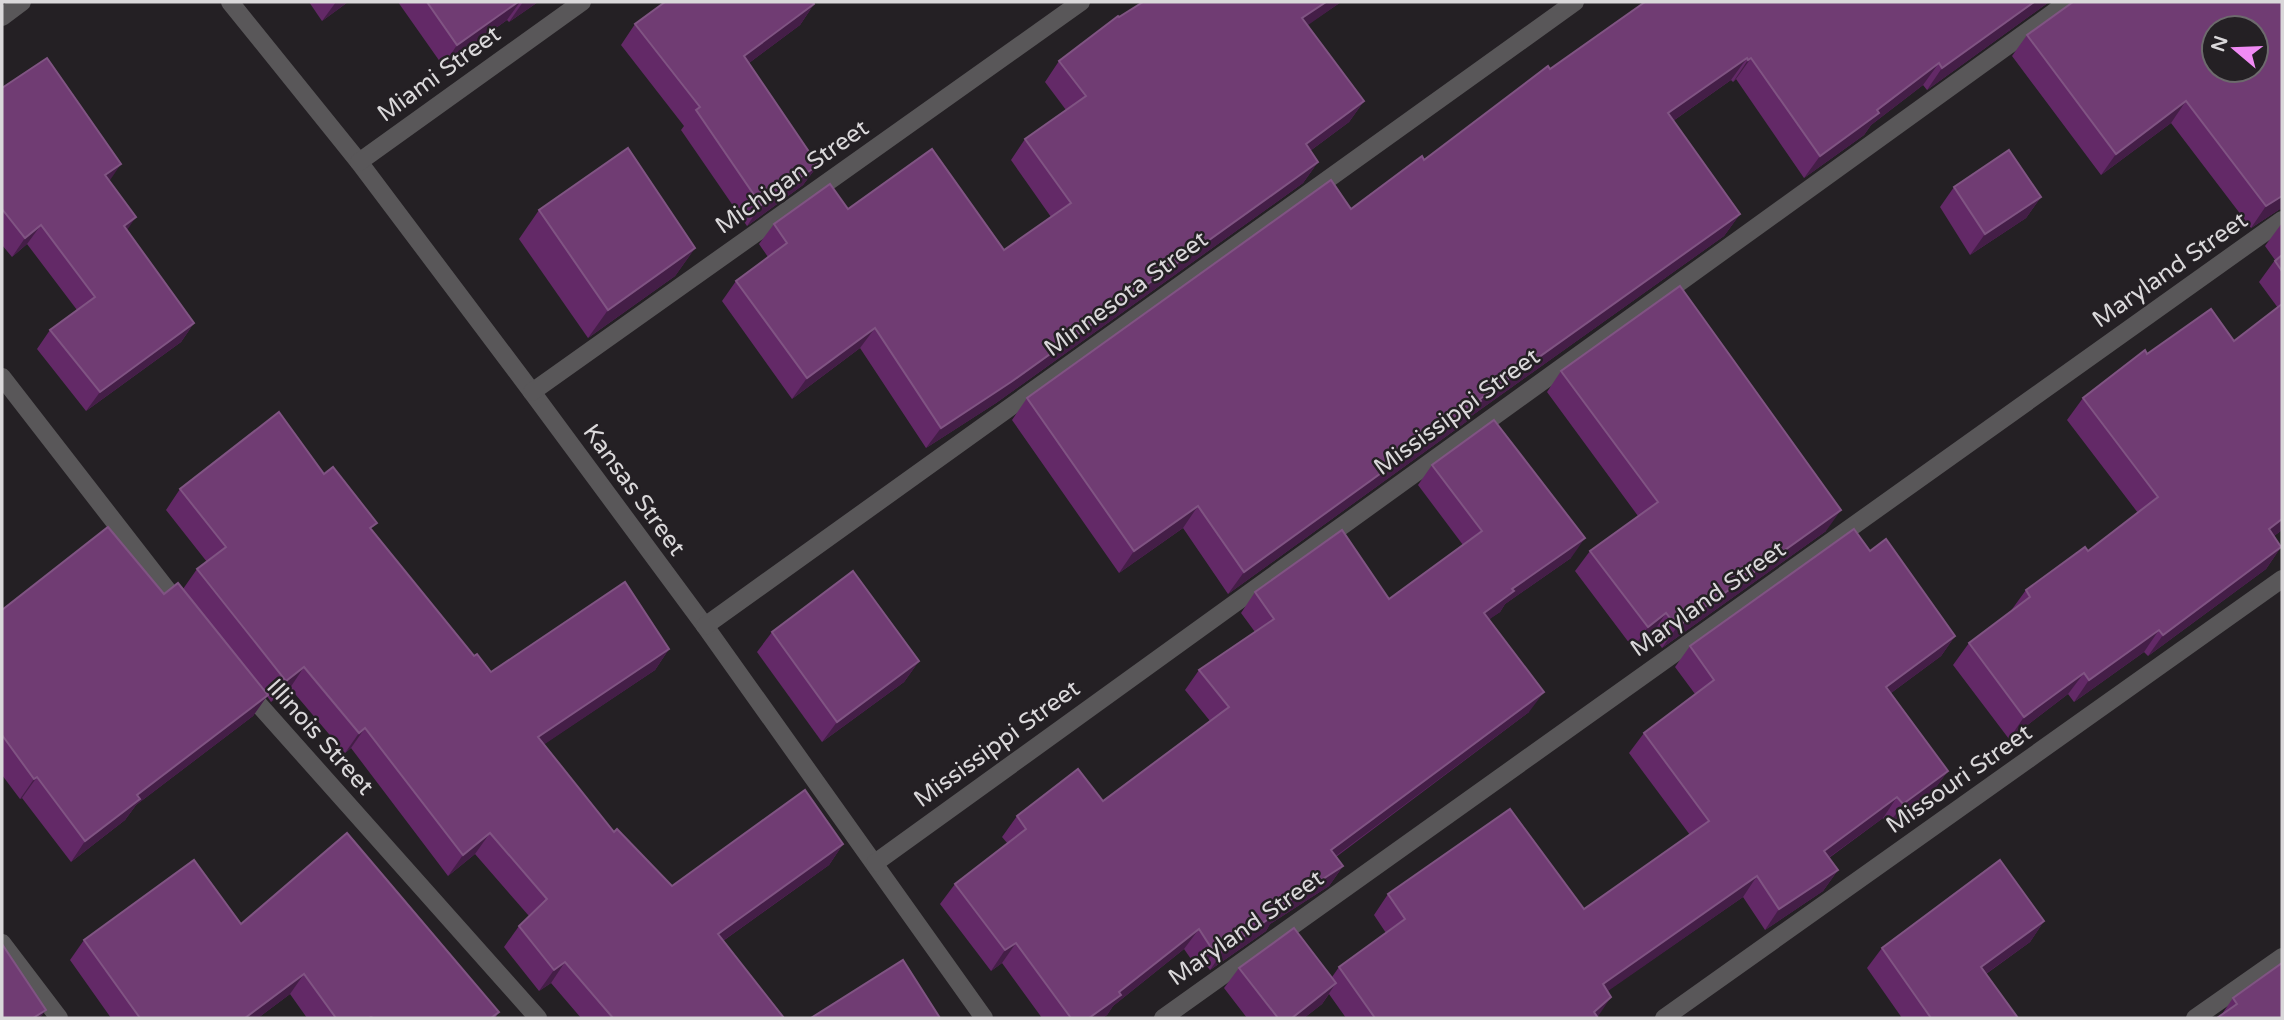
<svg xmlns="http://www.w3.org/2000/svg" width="2284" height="1020" font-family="'Varela Round',sans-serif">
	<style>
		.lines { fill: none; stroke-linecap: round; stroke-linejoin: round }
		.street { stroke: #595759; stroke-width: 18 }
		.wall { fill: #632967 }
		.shaded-wall { fill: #441e47 }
		.building { fill: #703c73; stroke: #805483; stroke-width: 2; fill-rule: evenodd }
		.labels { text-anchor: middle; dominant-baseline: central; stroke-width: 5; stroke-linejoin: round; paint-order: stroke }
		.street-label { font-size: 24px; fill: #dad8da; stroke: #242024 }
	</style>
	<rect width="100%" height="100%" fill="#242024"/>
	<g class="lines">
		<g class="street">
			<polyline points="230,2 359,162 532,392 705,626 984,1018"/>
			<polyline points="2,17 22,2"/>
			<polyline points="359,162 582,2"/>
			<polyline points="2,377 182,609"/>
			<polyline points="532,392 1081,2"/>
			<polyline points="705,626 1575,2"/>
			<polyline points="245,689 538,1018"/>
			<polyline points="875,863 2068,2"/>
			<polyline points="2,943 59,1018"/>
			<polyline points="1163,1018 2282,220"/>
			<polyline points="1664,1018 2282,579"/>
			<polyline points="2195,1018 2282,957"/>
		</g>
	</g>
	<g class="wall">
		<polygon points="309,2 348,2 322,21"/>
		<polygon points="398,2 538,2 509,22 507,20 443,66"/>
		<polygon points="1143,2 1341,2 1307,25 1364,101 1349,122 1310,151 1318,162 1303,183 996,403 926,448 860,348 792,399 722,301 736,281 768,257 759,244 774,224 848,209 1004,250 1051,217 1011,160 1025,139 1066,110 1045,82 1059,61"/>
		<polygon points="2049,2 1927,90 1923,85 1871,125 1864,135 1804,178 1736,79 1733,82 1731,80 1673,121 1740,214 1724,236 1470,417 1466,422 1228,594 1183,528 1119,573 1012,420 1027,398 1351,209 1424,160 1550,69"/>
		<polygon points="2282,2 2282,210 2280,209 2251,228 2171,123 2101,175 2012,56 2027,35"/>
		<polygon points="814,4 800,25 749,63 818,165 803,185 747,226 681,130 684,126 621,45 635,24"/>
		<polygon points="2,88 109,181 127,230 194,323 181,342 86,411 37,349 50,330 77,310 27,244 12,257 2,245"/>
		<polygon points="1954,187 2041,197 2026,218 1970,255 1940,207"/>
		<polygon points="539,210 695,248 675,276 588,338 519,239"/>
		<polygon points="2282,223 2282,530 2274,536 2281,547 2266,569 2148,656 2144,652 2074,702 2068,694 2009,739 1953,665 1969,643 2010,612 2026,590 2088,551 2138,513 2067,420 2083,398 2147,354 2234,341 2278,308 2259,282 2275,260 2265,246"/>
		<polygon points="1561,371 1826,531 1662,648 1652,634 1633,648 1575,571 1590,551 1638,516 1547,392"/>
		<polygon points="1432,465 1571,558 1505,604 1500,612 1489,619 1529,712 1336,857 1343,866 1329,886 1270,924 1266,931 1210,970 1205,964 1198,969 1184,949 1113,1006 1107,1015 1102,1018 1042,1018 1002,963 991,971 940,904 955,884 1008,844 1002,837 1017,816 1103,801 1210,721 1185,690 1199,670 1255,632 1241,613 1255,592 1389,599 1463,545 1418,485"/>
		<polygon points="324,474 372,530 474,656 491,672 669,649 655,670 544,744 614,832 672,886 843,844 829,865 723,941 784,1018 581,1018 551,983 539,991 504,947 519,926 529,916 475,854 448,876 351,748 345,753 290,688 271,702 267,696 253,716 136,805 125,820 71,862 22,798 20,799 2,775 2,610 164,594 183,589 197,569 207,562 166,510 180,489"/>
		<polygon points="1870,551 1955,636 1941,656 1891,693 1948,771 1933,791 1888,825 1883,818 1829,858 1838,870 1823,891 1765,930 1743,897 1607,991 1597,1017 1598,1018 1346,1018 1329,994 1322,1004 1304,1018 1247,1018 1224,988 1239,968 1332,977 1339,967 1386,933 1374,915 1388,894 1584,909 1690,835 1629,753 1644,733 1695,694 1675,667 1690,646"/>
		<polygon points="772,632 919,661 904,682 822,742 757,652"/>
		<polygon points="2044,921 2030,942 1986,974 2018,1018 1902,1018 1867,968 1882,948"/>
		<polygon points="241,924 499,1012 495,1018 307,1018 290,994 258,1018 111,1018 70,960 84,940"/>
		<polygon points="2233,998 2282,1018 2222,1014"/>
	</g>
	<g class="shaded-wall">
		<polygon points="336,2 348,2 322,21"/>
		<polygon points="518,2 520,2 507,20 443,66 457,45"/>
		<polygon points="523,2 538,2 509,22"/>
		<polygon points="1326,2 1341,2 1288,39 1302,18"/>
		<polygon points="2034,2 2049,2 1927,90 1942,68"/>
		<polygon points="814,4 800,25 730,77 744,56"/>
		<polygon points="1747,58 1731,80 1653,135 1668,113"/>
		<polygon points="1751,58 1736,79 1733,82 1748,60"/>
		<polygon points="1939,63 1923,85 1871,125 1864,135 1804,178 1820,156"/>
		<polygon points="1364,101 1349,122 1291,165 1306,144"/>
		<polygon points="2186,101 2171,123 2101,175 2116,154"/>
		<polygon points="1318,162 1303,183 996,403 926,448 941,428"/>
		<polygon points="121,164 108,183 105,175"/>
		<polygon points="818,165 803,185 747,226 761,205"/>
		<polygon points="2282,196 2282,210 2280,209 2251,228 2266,206"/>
		<polygon points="2041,197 2026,218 1970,255 1985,234"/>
		<polygon points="1740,214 1724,236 1470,417 1466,422 1228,594 1244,572 1480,399"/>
		<polygon points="136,217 123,236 124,226"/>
		<polygon points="41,225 27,244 12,257 25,238"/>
		<polygon points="695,248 675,276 588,338 608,310"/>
		<polygon points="194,323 181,342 86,411 100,392"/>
		<polygon points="875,328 860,348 792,399 807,378"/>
		<polygon points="1198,506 1183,528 1119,573 1134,551"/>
		<polygon points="1841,510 1826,531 1662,648 1677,627"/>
		<polygon points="2282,519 2282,530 2253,551 2269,529"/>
		<polygon points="1585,538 1571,558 1505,604 1500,612 1470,633 1484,613 1512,589"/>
		<polygon points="2281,547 2266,569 2148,656 2163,635"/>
		<polygon points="1666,613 1652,634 1633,648 1648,627"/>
		<polygon points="2159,630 2144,652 2074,702 2089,680"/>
		<polygon points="1955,636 1941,656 1872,707 1886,687"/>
		<polygon points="669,649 655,670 524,758 538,737"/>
		<polygon points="919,661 904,682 822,742 837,722"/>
		<polygon points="304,667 290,688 271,702 286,681"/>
		<polygon points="2084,673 2068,694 2009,739 2024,717"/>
		<polygon points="1544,692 1529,712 1317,870 1331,850"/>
		<polygon points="268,695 253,716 136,805 125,820 71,862 85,841 137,795"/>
		<polygon points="365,728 351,748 345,753 359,733"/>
		<polygon points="1948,771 1933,791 1888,825 1903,804"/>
		<polygon points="37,777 22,798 20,799 34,779"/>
		<polygon points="1897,797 1883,818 1809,872 1824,851"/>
		<polygon points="490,833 475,854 448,876 463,855"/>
		<polygon points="843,844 829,865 703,955 718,934"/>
		<polygon points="1343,866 1329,886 1270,924 1266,931 1210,970 1224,950 1278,908"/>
		<polygon points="1838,870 1823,891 1765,930 1779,909"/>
		<polygon points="1757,876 1743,897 1588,1005 1603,984"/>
		<polygon points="2044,921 2030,942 1966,988 1981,967"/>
		<polygon points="1199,929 1184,949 1113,1006 1107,1015 1102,1018 1089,1018 1119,992"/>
		<polygon points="1016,943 1002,963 991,971 1005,950"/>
		<polygon points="1219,944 1205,964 1198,969 1212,949"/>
		<polygon points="565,962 551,983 539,991 554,970"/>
		<polygon points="304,974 290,994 258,1018 245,1018"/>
		<polygon points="1336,983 1322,1004 1304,1018 1292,1018"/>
		<polygon points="1611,997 1597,1018 1594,1012"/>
		<polygon points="46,1010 40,1018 33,1018"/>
	</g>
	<g class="building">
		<polygon points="427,2 518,2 457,45"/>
		<polygon points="665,2 813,2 814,4 744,56 818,165 761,205 696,110 700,107 635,24"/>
		<polygon points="1143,2 1326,2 1302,18 1364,101 1306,144 1318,162 1011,382 941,428 875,328 807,378 736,281 787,243 774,224 830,184 848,209 932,149 1004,250 1071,203 1025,139 1086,96 1059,61 1118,16 1119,17"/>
		<polygon points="1645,2 2034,2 1942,68 1939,63 1877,110 1879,113 1820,156 1751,58 1748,60 1747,58 1668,113 1740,214 1480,399 1481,401 1244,572 1198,506 1134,551 1027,398 1331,180 1351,209 1422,156 1424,160 1548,66 1550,69"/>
		<path d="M2073,2h209v194l-16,10 -80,-105 -70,53 -89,-119zM2214,28h42v42h-42z"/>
		<polygon points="47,58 121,164 105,175 136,217 124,226 194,323 100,392 50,330 95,297 41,225 25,238 2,209 2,88"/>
		<polygon points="628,148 695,248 608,310 539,210"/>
		<polygon points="2009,150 2041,197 1985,234 1954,187"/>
		<polygon points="2282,255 2282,271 2275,261"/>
		<polygon points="1680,286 1841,510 1677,627 1666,613 1648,627 1590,551 1658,502 1561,371"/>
		<polygon points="2282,304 2282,519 2269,529 2281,547 2163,635 2159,630 2089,680 2084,673 2024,717 1969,643 2030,597 2026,590 2085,547 2088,551 2158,497 2083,398 2145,350 2147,354 2211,309 2234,341"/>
		<polygon points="279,412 324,474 333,467 377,523 370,528 474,656 477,654 491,672 625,582 669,649 538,737 614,832 617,829 672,886 805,790 843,844 718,934 784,1018 613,1018 565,962 554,970 519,926 547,899 490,833 463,855 365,728 359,733 304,667 286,681 197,569 226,547 180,489"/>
		<polygon points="1494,420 1585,538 1512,589 1514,591 1484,613 1544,692 1331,850 1343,866 1278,908 1280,911 1224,950 1219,944 1212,949 1199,929 1119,992 1121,995 1089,1018 1071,1018 1016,943 1005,950 955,884 1026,829 1017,816 1078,769 1103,801 1229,707 1199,670 1274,619 1255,592 1342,530 1389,599 1482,531 1432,465"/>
		<polygon points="108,527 164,594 178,583 268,695 137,795 140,799 85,841 37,777 34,779 2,735 2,610"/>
		<polygon points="1854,529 1870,551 1886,539 1955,636 1886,687 1948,771 1903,804 1897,797 1824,851 1838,870 1779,909 1757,876 1603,984 1611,997 1594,1012 1598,1018 1375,1018 1339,967 1405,919 1388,894 1510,809 1584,909 1709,821 1644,733 1714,680 1690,646"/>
		<polygon points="853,571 919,661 837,722 772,632"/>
		<polygon points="347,833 499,1012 491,1018 373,1018 371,1017 369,1018 336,1018 304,974 245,1018 140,1018 84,940 194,860 241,924"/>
		<polygon points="2000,860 2044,921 1981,967 2018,1018 1931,1018 1882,948"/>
		<polygon points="1294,928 1336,983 1292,1018 1278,1018 1239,968"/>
		<polygon points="2,944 46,1010 33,1018 2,1018"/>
		<polygon points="903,960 940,1018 811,1018"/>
		<polygon points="2282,963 2282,1018 2217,1018 2237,1004 2233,998"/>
	</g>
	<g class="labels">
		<g class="street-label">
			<text transform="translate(439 74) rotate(-36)">Miami Street</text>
			<text transform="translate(792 177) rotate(-35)">Michigan Street</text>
			<text transform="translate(2170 270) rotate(-35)">Maryland Street</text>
			<text transform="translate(1126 294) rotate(-36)">Minnesota Street</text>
			<text transform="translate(1457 412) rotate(-36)">Mississippi Street</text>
			<text transform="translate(634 490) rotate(54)">Kansas Street</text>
			<text transform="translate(1708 599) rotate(-35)">Maryland Street</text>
			<text transform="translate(320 737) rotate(48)">Illinois Street</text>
			<text transform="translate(997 744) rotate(-36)">Mississippi Street</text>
			<text transform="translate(1959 779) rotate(-35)">Missouri Street</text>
			<text transform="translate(1246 928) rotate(-35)">Maryland Street</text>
		</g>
	</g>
	<rect width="2284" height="1020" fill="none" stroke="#dad8da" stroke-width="7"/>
	<g transform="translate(2235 49) rotate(289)"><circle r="33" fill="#242024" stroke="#6d6a6d" stroke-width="2"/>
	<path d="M0-5L12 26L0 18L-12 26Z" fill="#f18bf5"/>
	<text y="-10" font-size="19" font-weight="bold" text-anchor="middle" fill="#dad8da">N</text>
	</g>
</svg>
